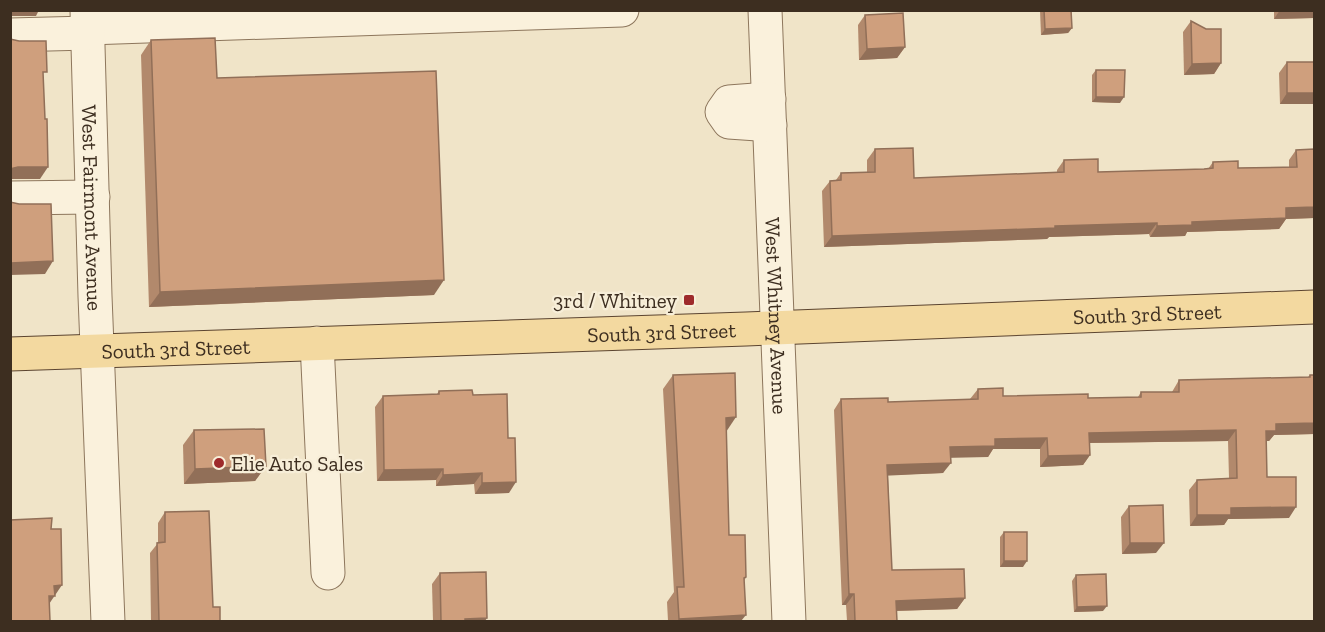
<svg xmlns="http://www.w3.org/2000/svg" width="1325" height="632" font-family="'Zilla Slab',serif">
	<style>
		.lines { fill: none; stroke-linecap: round; stroke-linejoin: round }
		.minor-casing { stroke: #8d765c; stroke-width: 35 }
		.major-casing { stroke: #5b4430; stroke-width: 35 }
		.minor { stroke: #faf1dc; stroke-width: 33 }
		.major { stroke: #f3d9a0; stroke-width: 33 }
		.wall { fill: #b2896c }
		.shaded-wall { fill: #916f58 }
		.building { fill: #cf9f7d; stroke: #916f58; stroke-width: 1.5 }
		.poi-dot { fill: #9e2a2b; stroke: #f7eed8; stroke-width: 2 }
		.labels { text-anchor: middle; dominant-baseline: central; stroke-width: 4.5; stroke-linejoin: round; paint-order: stroke }
		.street-label { font-size: 21px; fill: #3d2e20; stroke: #f7eed8 }
		.poi-label { font-size: 21px; fill: #3d2e20; stroke: #f7eed8; text-anchor: end }
	</style>
	<rect width="100%" height="100%" fill="#f0e4c8"/>
	<g class="lines">
		<defs>
			<g id="minor">
				<path id="s1" d="M87,10l8,286 13,326"/>
				<path id="s2" d="M765,10l24,612"/>
				<polyline points="88,28 622,10"/>
				<polyline points="10,35 88,33"/>
				<polyline points="769,99 729,102 722,112 729,122 770,125"/>
				<polyline points="10,198 93,197"/>
				<polyline points="317,343 328,573"/>
			</g>
			<g id="major">
				<path id="s3" d="M10,354l736,-25 568,-22"/>
			</g>
		</defs>
		<use href="#minor" class="minor-casing"/>
		<use href="#major" class="major-casing"/>
		<use href="#minor" class="minor"/>
		<use href="#major" class="major"/>
	</g>
	<g class="wall">
		<polygon points="1040,10 1071,10 1072,28 1068,33 1041,35"/>
		<polygon points="1274,10 1314,10 1314,18 1274,19"/>
		<polygon points="865,15 905,47 897,58 859,60 858,25"/>
		<polygon points="1191,21 1221,63 1214,74 1184,75 1183,32"/>
		<polygon points="151,40 217,78 434,295 149,307 141,55"/>
		<polygon points="1287,62 1314,62 1314,104 1280,104 1279,73"/>
		<polygon points="1096,70 1120,103 1092,102 1092,75"/>
		<polygon points="875,149 914,178 1057,173 1057,170 1064,160 1098,172 1208,169 1213,162 1238,168 1289,167 1289,160 1296,150 1314,149 1314,218 1286,219 1279,229 1187,232 1185,236 1150,237 1149,234 1049,237 1047,239 824,247 822,191 830,181 836,180 841,173 867,172 867,160"/>
		<polygon points="673,375 726,432 729,535 746,577 744,581 741,621 668,621 667,602 674,592 663,389"/>
		<polygon points="1310,375 1314,375 1314,434 1274,435 1269,441 1266,441 1267,477 1289,518 1228,519 1224,525 1190,526 1189,490 1197,480 1229,478 1228,441 1090,443 1090,455 1083,465 1040,467 1040,449 993,449 988,457 951,457 943,473 888,475 892,570 965,598 957,609 896,611 897,621 847,621 846,605 842,605 834,410 841,399 888,402 970,399 978,389 1003,396 1088,398 1138,397 1141,392 1172,392 1179,380 1308,377"/>
		<polygon points="439,391 473,395 509,493 475,494 474,484 436,486 436,480 377,481 375,407 383,396 437,394"/>
		<polygon points="194,430 266,466 255,481 184,484 183,445"/>
		<polygon points="1129,506 1156,553 1122,554 1121,517"/>
		<polygon points="165,512 213,607 220,621 151,621 150,553 158,543 158,523"/>
		<polygon points="1004,532 1023,567 1000,567 1000,537"/>
		<polygon points="440,573 485,621 433,621 432,584"/>
		<polygon points="1076,575 1103,611 1074,612 1072,581"/>
	</g>
	<g class="shaded-wall">
		<polygon points="10,10 39,10 36,16 10,16"/>
		<polygon points="1280,10 1314,10 1314,18 1274,19"/>
		<polygon points="1072,28 1068,33 1041,35 1045,29"/>
		<polygon points="905,47 897,58 859,60 867,49"/>
		<polygon points="1221,63 1214,74 1184,75 1192,64"/>
		<polygon points="1287,93 1314,93 1314,104 1280,104"/>
		<polygon points="1096,97 1124,97 1120,103 1092,102"/>
		<polygon points="18,167 48,167 40,179 10,179 10,169"/>
		<polygon points="1314,207 1314,218 1286,219 1279,229 1187,232 1185,236 1150,237 1157,226 1286,208"/>
		<polygon points="1157,223 1149,234 1049,237 1047,239 824,247 832,236 1055,226"/>
		<polygon points="53,261 45,274 10,275 10,263"/>
		<polygon points="444,280 434,295 149,307 160,292"/>
		<polygon points="736,417 726,432 726,418"/>
		<polygon points="1314,423 1314,434 1274,435 1269,441 1259,441 1266,431 1276,424"/>
		<polygon points="1236,430 1228,441 1082,443 1089,433"/>
		<polygon points="1047,438 1040,449 993,449 988,457 943,458 950,447 995,439"/>
		<polygon points="1090,455 1083,465 1040,467 1048,456"/>
		<polygon points="951,463 943,473 880,476 887,465"/>
		<polygon points="266,466 255,481 184,484 195,469"/>
		<polygon points="443,469 436,480 377,481 384,470"/>
		<polygon points="482,473 474,484 436,486 443,475"/>
		<polygon points="516,482 509,493 475,494 482,483"/>
		<polygon points="1296,507 1289,518 1228,519 1224,525 1190,526 1197,515 1231,508"/>
		<polygon points="1130,543 1164,543 1156,553 1122,554"/>
		<polygon points="1004,561 1027,561 1023,567 1000,567"/>
		<polygon points="62,585 47,607 41,607 54,586"/>
		<polygon points="849,594 854,594 846,605 842,605"/>
		<polygon points="965,598 957,609 889,611 896,601"/>
		<polygon points="1107,606 1103,611 1074,612 1077,607"/>
		<polygon points="746,615 741,621 677,621 679,619"/>
		<polygon points="487,618 485,621 463,621 465,619"/>
	</g>
	<g class="building">
		<polygon points="1044,10 1071,10 1072,28 1045,29"/>
		<polygon points="903,13 905,47 867,49 865,15"/>
		<polygon points="1191,21 1206,29 1221,29 1221,63 1192,64"/>
		<polygon points="215,38 217,78 436,71 444,280 160,292 151,40"/>
		<polygon points="10,39 19,41 46,41 47,72 43,72 45,119 47,119 48,167 18,167 10,169"/>
		<rect x="1287" y="62" width="27" height="31"/>
		<polygon points="1096,70 1125,70 1124,97 1096,97"/>
		<polygon points="913,148 914,178 1064,172 1064,160 1098,159 1098,172 1204,169 1213,168 1213,162 1238,161 1238,168 1297,167 1296,150 1314,149 1314,207 1286,208 1286,218 1192,222 1192,225 1157,226 1157,223 1055,226 1055,228 832,236 830,181 841,180 841,173 875,172 875,149"/>
		<polygon points="10,202 19,204 51,204 53,261 10,263"/>
		<polygon points="735,373 736,417 726,418 729,535 745,535 746,577 744,578 746,615 679,619 677,587 684,587 673,375"/>
		<polygon points="1310,375 1314,375 1314,423 1276,424 1276,431 1266,431 1267,477 1296,477 1296,507 1231,508 1231,515 1197,515 1197,480 1237,478 1236,430 1089,433 1090,455 1048,456 1047,438 995,439 995,446 950,447 951,463 887,465 892,570 964,569 965,598 896,601 897,621 855,621 854,594 849,594 841,399 888,398 888,402 978,399 978,389 1003,388 1003,396 1088,394 1088,398 1141,397 1141,392 1179,392 1179,380 1310,377"/>
		<polygon points="472,390 473,395 507,394 508,438 515,438 516,482 482,483 482,473 443,475 443,469 384,470 383,396 439,394 439,391"/>
		<polygon points="264,429 266,466 195,469 194,430"/>
		<polygon points="1163,505 1164,543 1130,543 1129,506"/>
		<polygon points="209,511 213,607 220,607 220,621 159,621 157,543 165,542 165,512"/>
		<polygon points="52,518 51,529 61,529 62,585 54,586 55,596 49,596 50,621 10,621 10,520"/>
		<rect x="1004" y="532" width="23" height="29"/>
		<polygon points="486,572 487,618 465,619 465,621 441,621 440,573"/>
		<polygon points="1106,574 1107,606 1077,607 1076,575"/>
	</g>
	<g class="poi-dot">
		<rect x="683" y="294" width="12" height="12" rx="3"/>
		<circle cx="219" cy="463" r="6"/>
	</g>
	<g class="labels">
		<g class="street-label">
			<text stroke="none"><textPath href="#s1" startOffset="198">West Fairmont Avenue</textPath></text>
			<text stroke="none"><textPath href="#s3" startOffset="1138">South 3rd Street</textPath></text>
			<text stroke="none"><textPath href="#s2" startOffset="306">West Whitney Avenue</textPath></text>
			<text stroke="none"><textPath href="#s3" startOffset="652">South 3rd Street</textPath></text>
			<text stroke="none"><textPath href="#s3" startOffset="166">South 3rd Street</textPath></text>
		</g>
		<g class="poi-label">
			<text x="677" y="300">3rd / Whitney</text>
			<text x="231" y="463" text-anchor="start">Elie Auto Sales</text>
		</g>
	</g>
	<rect width="1325" height="632" fill="none" stroke="#3d2e20" stroke-width="24"/>
</svg>
